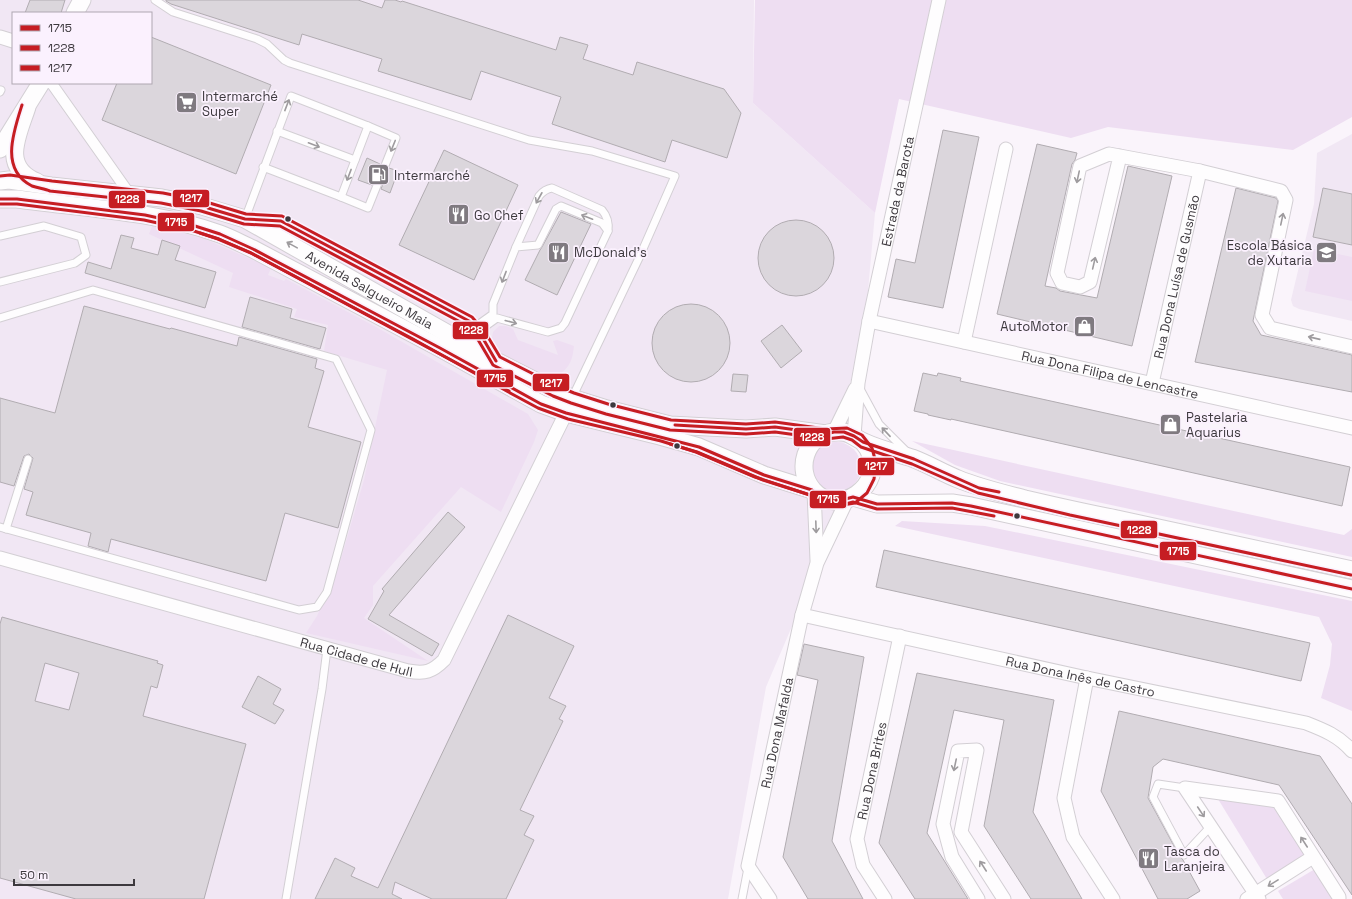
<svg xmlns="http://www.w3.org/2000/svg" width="1352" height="899" font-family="'Space Grotesk',sans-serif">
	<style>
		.built { fill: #f1e7f4; fill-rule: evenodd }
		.green { fill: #eedef2 }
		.building { fill: #dbd6dc; stroke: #b1acb1; fill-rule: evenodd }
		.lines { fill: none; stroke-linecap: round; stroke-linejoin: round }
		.service-casing { stroke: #d3cfd4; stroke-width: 9 }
		.pedestrian-casing { stroke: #d3cfd4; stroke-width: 12 }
		.minor-casing { stroke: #d3cfd4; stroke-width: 15 }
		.tertiary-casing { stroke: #d3cfd4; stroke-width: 19 }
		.service { stroke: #fefdfe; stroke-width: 7 }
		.pedestrian { stroke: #fefdfe; stroke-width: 10 }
		.minor { stroke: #fefdfe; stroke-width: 13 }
		.tertiary { stroke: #fefdfe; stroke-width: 17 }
		.bus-1-casing { stroke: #fbf1fe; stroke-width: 6 }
		.bus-2-casing { stroke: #fbf1fe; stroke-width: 6 }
		.bus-3-casing { stroke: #fbf1fe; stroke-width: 6 }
		.bus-1 { stroke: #c61d23; stroke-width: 3 }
		.bus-2 { stroke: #c61d23; stroke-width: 3 }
		.bus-3 { stroke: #c61d23; stroke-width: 3 }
		.oneway { stroke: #9e9b9e }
		.bus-dot { fill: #3d393e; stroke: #fbf1fe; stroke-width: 1.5 }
		.labels { text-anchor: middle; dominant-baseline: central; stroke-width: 3.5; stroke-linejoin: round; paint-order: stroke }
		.poi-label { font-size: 13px; fill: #3d393e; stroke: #fbf1fe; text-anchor: start }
		.street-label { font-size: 13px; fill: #3d393e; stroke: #fbf1fe }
		.line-badge { stroke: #fbf1fe; stroke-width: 1.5 }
		.badge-label { font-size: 11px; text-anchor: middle; font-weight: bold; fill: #fff }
	</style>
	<rect width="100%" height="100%" fill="#faf4fb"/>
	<g class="built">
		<path d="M0,0h754l-1,103 122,110 -9,100 -18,80 -8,121 -74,173 -38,212h-728zM13,13h138v70h-138z"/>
		<polygon points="1352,134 1352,321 1299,309 1293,306 1291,300 1314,204 1317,153"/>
	</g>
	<g class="green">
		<polygon points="755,0 1352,0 1352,117 1293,150 1108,127 1071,138 899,99 875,213 753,103"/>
		<polygon points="153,224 207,240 271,268 268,275 284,281 286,279 376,327 528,414 538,430 534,442 501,512 461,487 373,586 373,605 364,618 428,661 306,633 317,616 338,569 364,480 387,370 324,351 328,325 294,317 297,309 229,287 233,273 149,234"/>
		<polygon points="1314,249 1352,257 1352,301 1305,291"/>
		<path d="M499,326h7l7,3 5,11 40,15 -5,-14 4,-1 17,6c-2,17 -5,22 -19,32l-19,-5 -36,-18 -9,-11 2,-12z"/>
		<polygon points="912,441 1344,535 1352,529 1352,557 1000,481 955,465"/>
		<circle cx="836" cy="467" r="25"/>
		<polygon points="902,521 985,526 1352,601 1352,711 1321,698 1330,665 1332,644 1319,617 895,526"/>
		<polygon points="1218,799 1277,807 1309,860 1270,884"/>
		<polygon points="1315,869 1332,899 1283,899 1278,891"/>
	</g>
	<g class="building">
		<polygon points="30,0 65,0 61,13 25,13"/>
		<polygon points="166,0 358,0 382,8 385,0 395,0 401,2 402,1 556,50 560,37 588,45 583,59 633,75 637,62 724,89 741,113 727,158 672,140 665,162 552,124 561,97 481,71 471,100 378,71 382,59 302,34 299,45 171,4 166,1"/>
		<polygon points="151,37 271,85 236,174 102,120 117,83 151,83"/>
		<polygon points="943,130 979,137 943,308 888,297 896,259 915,263"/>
		<polygon points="1037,144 1077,153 1075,160 1072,164 1045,286 1056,288 1060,291 1097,298 1128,166 1172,176 1132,346 997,314"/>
		<polygon points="444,150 518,185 474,280 399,245"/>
		<polygon points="367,158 380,164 372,185 358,180"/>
		<polygon points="389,168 398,171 390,193 381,189"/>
		<polygon points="1236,188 1276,198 1278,201 1253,321 1261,335 1352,355 1352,392 1195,362"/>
		<polygon points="1323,188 1352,194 1352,245 1313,237"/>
		<polygon points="561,212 591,224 557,295 525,280 540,250 542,247"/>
		<circle cx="796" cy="258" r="38"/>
		<polygon points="121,235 134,238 131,248 158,255 162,240 180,246 175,260 216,272 205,308 85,273 88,262 111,269"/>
		<polygon points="250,297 292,309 290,318 326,328 320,349 242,327"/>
		<circle cx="691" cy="343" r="39"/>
		<polygon points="84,306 170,329 171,328 237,346 239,337 317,359 315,368 324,371 308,427 361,442 338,528 285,513 266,581 111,539 108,552 88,546 91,533 26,515 33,492 24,489 33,458 29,454 24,456 14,486 0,482 0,398 55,413"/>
		<polygon points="782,325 802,351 781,368 761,341"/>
		<polygon points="923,373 937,376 938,373 961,378 960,381 1350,467 1342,506 951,419 951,420 928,415 928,414 914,411"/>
		<polygon points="733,374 748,375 746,392 731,391"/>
		<polygon points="448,512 465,527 389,615 439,644 432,656 368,619 384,591 382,589"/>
		<polygon points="884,550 1310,643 1301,681 876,587"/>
		<polygon points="508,615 574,646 549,698 566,706 559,719 563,721 520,810 534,816 524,835 534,840 506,899 432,899 395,882 392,894 402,899 315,899 335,858 355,868 351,876 378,888"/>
		<path d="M2,617l156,44 -1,2 6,2 -6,23 -6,-2 -8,30 103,28 -42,155h-128l-76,-21v-254zM45,663l34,10 -10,37 -34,-9z"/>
		<polygon points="804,644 864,657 832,841 863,899 808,899 783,857 818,680 797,675"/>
		<polygon points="917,673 1054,700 1033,812 1082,899 1031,899 984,826 1004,720 954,710 927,833 968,899 915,899 879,843"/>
		<polygon points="258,676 281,689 273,704 284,710 275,724 242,707"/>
		<polygon points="1119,711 1320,756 1352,804 1352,895 1279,785 1163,759 1153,767 1148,798 1180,857 1183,860 1200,891 1187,899 1158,899 1101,791"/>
	</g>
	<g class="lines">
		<defs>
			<g id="service">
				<polyline points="155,0 173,12 257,39 267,44 284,60 290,63 529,140 592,151 675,176 639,258 572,398"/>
				<polyline points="0,92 1,90"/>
				<polyline points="277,131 355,160"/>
				<polyline points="341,197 368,208 396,138 368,126"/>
				<polyline points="245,219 291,96 368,126 341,197 263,167"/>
				<polyline points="257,220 281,221 469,321 481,335 492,354"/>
				<polyline points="0,236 44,226 81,237 86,255 75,263 0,282"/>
				<path d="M516,247l23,-51c4,-5 7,-7 13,-8l50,22c6,7 7,13 6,21"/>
				<polyline points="0,318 93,290 336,359 371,430 327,592 317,607 299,610 0,527"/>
				<polyline points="471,323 479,324 493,314 493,304 516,247 538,245 556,209 561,206 602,223 608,231 565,323 561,328 548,332 497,318 483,328 481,335"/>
				<polyline points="859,387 879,424 907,452"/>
				<polyline points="6,529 28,459"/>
				<polyline points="1185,788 1158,784 1153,797 1184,855 1211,826"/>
				<polyline points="286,899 322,689 327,649"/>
				<polyline points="742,899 748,868"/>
			</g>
			<polyline id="pedestrian" points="49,83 52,84 131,196"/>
			<g id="minor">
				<polyline points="0,37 13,41"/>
				<polyline points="1120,156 1090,282 1080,287 1062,283 1057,273 1080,166 1109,154 1200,171 1281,191 1286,200 1262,315 1270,328 1352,347"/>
				<path id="s1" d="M869,321l483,107"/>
				<polyline points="964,342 1006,149"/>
				<path id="s2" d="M1152,383l48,-212"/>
				<polyline points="834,432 855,389"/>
				<path id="s3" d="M854,436l4,-53 11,-62 70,-321"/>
				<polyline points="814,492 817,560"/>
				<path id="s4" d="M0,558l408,113c17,3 24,1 36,-11l122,-247"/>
				<path id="s5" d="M802,615l285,63 219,45c18,7 33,13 46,28"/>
				<polyline points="1087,678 1064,798 1073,837 1113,899"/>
				<path id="s6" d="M770,899l-22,-33 54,-251 15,-52 30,-63"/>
				<path id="s7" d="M885,899l-22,-34 -6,-26 43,-203"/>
				<polyline points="978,899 952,857 943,824 958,751 977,750 961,832 1004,899"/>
				<polyline points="1247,899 1313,857"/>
				<polyline points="1259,899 1185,788 1278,801 1339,897 1339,899"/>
			</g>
			<g id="tertiary">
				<polyline points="75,13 82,0"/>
				<path d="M27,107c-9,28 -27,60 10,75"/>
				<polyline points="0,149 41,83"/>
				<path id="s8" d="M0,181l9,-1 42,6 111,12 40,8 43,13 251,142 59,30 17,7 35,11 63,16 76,4 29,-2 51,7"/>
				<path d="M0,199h17c67,9 138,12 203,35 11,4 22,10 33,15l187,99 101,56 25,9 94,23 39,11 65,28 48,15"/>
				<path d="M863,442c2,3 5,6 6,9 17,34 -31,68 -56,39 -18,-20 -8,-55 21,-58 15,-2 18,5 30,10 15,7 32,11 48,16 16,6 31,15 46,21 22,9 44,14 67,20 30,7 61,14 92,20 78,17 157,34 235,51"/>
				<polyline points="853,497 877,504 952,503 971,506 1352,589"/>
			</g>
		</defs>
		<use href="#service" class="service-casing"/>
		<use href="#pedestrian" class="pedestrian-casing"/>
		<use href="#minor" class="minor-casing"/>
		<use href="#tertiary" class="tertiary-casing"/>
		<use href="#service" class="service"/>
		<use href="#pedestrian" class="pedestrian"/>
		<use href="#minor" class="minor"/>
		<use href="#tertiary" class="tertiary"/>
		<defs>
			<g id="bus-1">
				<polyline points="0,199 17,199 145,215 195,226 220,234 253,249 440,348 541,404 566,413 699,447 764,475 812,490 822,497 830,500 838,501 853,497 877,504 952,503 971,506 1352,589"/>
				<polyline points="208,208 245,219 281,221 469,321 481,335 496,361"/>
				<polyline points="675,425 746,429 775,427 826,434 834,432 844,432 854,436 863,442 914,459 979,488 999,492"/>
			</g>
			<g id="bus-2">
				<path d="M22,105c-9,28 -22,65 10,81 6,2 13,3 18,5l111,12 40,8 43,13 36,2 186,99 11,13 16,27 60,31 18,7 35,11 64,16 76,4 29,-2 51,7 17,-2 9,3 9,7 51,17 66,29 92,22 281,60"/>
				<polyline points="200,233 219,239 251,253 509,391"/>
				<polyline points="670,444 697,452 763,480 810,495 819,501 829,505 838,506 853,502 877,509 952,508 994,516"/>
			</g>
			<polyline id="bus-3" points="0,176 10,175 52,181 163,193 203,201 246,214 282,216 472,317 485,332 500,357 557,386 574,393 608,404 671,420 746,424 775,422 826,429 847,428 862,435 872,448 876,463 874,479 867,493 855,503 836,506 830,505 807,494 755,477 696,452 661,441 568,419 538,408 512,394 413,339 251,253 218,239 194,231 144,220 17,204 0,204"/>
		</defs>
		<use href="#bus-1" class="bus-1-casing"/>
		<use href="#bus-2" class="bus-2-casing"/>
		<use href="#bus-3" class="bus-3-casing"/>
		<use href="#bus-1" class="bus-1"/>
		<use href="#bus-2" class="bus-2"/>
		<use href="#bus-3" class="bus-3"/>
	</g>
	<defs><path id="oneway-shaft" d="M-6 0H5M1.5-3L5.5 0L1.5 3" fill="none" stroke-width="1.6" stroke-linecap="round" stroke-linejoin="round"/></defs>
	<g class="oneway">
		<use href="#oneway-shaft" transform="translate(287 105) rotate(-69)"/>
		<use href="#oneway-shaft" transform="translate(314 145) rotate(21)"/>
		<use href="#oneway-shaft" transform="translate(393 146) rotate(112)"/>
		<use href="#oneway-shaft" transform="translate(349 175) rotate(111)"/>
		<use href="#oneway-shaft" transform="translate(1078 177) rotate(102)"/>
		<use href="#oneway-shaft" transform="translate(539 198) rotate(119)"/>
		<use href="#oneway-shaft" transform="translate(587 217) rotate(-159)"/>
		<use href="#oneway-shaft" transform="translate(1282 219) rotate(-78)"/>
		<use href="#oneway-shaft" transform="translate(292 245) rotate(-151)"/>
		<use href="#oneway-shaft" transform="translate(1094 263) rotate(-77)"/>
		<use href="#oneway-shaft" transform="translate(504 277) rotate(111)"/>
		<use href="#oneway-shaft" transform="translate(511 322) rotate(15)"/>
		<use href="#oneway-shaft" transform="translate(1314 338) rotate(-167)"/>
		<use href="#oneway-shaft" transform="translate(886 432) rotate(-133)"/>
		<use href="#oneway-shaft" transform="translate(816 527) rotate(88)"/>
		<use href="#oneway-shaft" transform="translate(955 765) rotate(102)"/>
		<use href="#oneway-shaft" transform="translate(1201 812) rotate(56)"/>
		<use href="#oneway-shaft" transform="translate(1304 842) rotate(-123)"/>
		<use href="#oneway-shaft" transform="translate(983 866) rotate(-123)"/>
		<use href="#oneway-shaft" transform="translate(1273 883) rotate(148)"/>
	</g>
	<defs>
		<symbol id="supermarket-square" viewBox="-11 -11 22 22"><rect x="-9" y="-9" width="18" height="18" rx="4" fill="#7f7a80" stroke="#fbf1fe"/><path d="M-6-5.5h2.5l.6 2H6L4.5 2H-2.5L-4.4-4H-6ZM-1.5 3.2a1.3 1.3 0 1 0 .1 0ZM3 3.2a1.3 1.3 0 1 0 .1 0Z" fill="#fff"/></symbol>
		<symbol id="fuel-square" viewBox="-11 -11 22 22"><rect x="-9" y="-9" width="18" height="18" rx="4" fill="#7f7a80" stroke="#fbf1fe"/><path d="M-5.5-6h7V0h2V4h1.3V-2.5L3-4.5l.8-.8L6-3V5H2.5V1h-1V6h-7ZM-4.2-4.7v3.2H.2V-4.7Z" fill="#fff"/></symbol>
		<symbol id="restaurant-square" viewBox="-11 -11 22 22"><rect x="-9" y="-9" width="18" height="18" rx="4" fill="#7f7a80" stroke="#fbf1fe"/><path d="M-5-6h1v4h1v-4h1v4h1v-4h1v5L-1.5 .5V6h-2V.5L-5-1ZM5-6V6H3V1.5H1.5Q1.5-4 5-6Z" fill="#fff"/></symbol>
		<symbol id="school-square" viewBox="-11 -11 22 22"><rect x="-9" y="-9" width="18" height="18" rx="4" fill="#7f7a80" stroke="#fbf1fe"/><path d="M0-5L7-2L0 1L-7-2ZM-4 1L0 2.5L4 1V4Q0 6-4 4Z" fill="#fff"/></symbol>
		<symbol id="shop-square" viewBox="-11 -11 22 22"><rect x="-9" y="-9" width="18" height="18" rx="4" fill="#7f7a80" stroke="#fbf1fe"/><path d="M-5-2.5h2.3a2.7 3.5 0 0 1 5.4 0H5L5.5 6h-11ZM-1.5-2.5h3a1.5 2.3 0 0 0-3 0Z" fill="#fff"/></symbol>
	</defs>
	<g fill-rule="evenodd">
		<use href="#supermarket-square" x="174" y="90" width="25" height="25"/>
		<use href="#fuel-square" x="366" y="162" width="25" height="25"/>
		<use href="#restaurant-square" x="446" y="202" width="25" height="25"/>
		<use href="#restaurant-square" x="546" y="240" width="25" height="25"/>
		<use href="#school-square" x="1314" y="240" width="25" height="25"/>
		<use href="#shop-square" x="1072" y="314" width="25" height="25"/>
		<use href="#shop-square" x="1158" y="412" width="25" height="25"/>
		<use href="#restaurant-square" x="1136" y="846" width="25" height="25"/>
	</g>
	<g class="bus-dot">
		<circle cx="288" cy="219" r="3.5"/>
		<circle cx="613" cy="405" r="3.5"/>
		<circle cx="677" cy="446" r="3.5"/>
		<circle cx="1017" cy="516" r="3.5"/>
	</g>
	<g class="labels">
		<g class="poi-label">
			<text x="202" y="96">Intermarché<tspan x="202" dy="15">Super</tspan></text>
			<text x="394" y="175">Intermarché</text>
			<text x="474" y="215">Go Chef</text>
			<text x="1312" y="245" text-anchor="end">Escola Básica<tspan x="1312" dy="15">de Xutaria</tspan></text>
			<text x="574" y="252">McDonald's</text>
			<text x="1068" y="326" text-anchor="end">AutoMotor</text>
			<text x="1186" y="417">Pastelaria<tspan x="1186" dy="15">Aquarius</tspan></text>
			<text x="1164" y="851">Tasca do<tspan x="1164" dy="15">Laranjeira</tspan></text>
		</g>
		<g class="street-label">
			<text stroke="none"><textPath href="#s3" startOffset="249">Estrada da Barota</textPath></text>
			<text stroke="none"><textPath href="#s2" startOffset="109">Rua Dona Luísa de Gusmão</textPath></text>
			<text stroke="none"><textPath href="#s8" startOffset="392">Avenida Salgueiro Maia</textPath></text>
			<text stroke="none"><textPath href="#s1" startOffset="247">Rua Dona Filipa de Lencastre</textPath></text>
			<text stroke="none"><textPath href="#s4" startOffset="370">Rua Cidade de Hull</textPath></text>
			<text stroke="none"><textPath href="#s5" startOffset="285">Rua Dona Inês de Castro</textPath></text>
			<text stroke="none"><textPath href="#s6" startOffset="176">Rua Dona Mafalda</textPath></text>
			<text stroke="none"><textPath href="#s7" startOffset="137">Rua Dona Brites</textPath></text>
		</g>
	</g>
	<g class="line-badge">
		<rect x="172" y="189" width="38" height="19" rx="4" fill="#c61d23"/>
		<rect x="108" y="190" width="38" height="19" rx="4" fill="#c61d23"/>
		<rect x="157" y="212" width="38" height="20" rx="4" fill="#c61d23"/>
		<rect x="452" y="321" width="37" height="19" rx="4" fill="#c61d23"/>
		<rect x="476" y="369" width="38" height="19" rx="4" fill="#c61d23"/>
		<rect x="532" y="373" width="38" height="19" rx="4" fill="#c61d23"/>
		<rect x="793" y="427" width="38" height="20" rx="4" fill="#c61d23"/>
		<rect x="857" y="457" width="38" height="19" rx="4" fill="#c61d23"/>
		<rect x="809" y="490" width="38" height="19" rx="4" fill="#c61d23"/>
		<rect x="1120" y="520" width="38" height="19" rx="4" fill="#c61d23"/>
		<rect x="1159" y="541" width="38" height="20" rx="4" fill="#c61d23"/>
	</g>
	<g class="badge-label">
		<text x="191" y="202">1217</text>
		<text x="127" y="203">1228</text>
		<text x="176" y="226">1715</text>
		<text x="471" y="334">1228</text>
		<text x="495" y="382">1715</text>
		<text x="551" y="387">1217</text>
		<text x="812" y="441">1228</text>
		<text x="876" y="470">1217</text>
		<text x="828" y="503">1715</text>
		<text x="1139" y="534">1228</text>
		<text x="1178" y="555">1715</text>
	</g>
	<rect x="12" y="12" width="140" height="72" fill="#fbf1fe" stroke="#afa7b1"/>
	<rect x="20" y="25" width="20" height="6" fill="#c61d23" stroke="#afa7b1"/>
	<text x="48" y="32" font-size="12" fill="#3d393e">1715</text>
	<rect x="20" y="45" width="20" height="6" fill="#c61d23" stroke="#afa7b1"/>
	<text x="48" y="52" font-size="12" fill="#3d393e">1228</text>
	<rect x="20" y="65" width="20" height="6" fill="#c61d23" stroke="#afa7b1"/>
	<text x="48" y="72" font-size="12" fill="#3d393e">1217</text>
	<path d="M14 879v6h120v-6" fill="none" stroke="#3d393e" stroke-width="2"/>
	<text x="20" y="879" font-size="12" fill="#3d393e" stroke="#fbf1fe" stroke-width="3" paint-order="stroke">50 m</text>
</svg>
